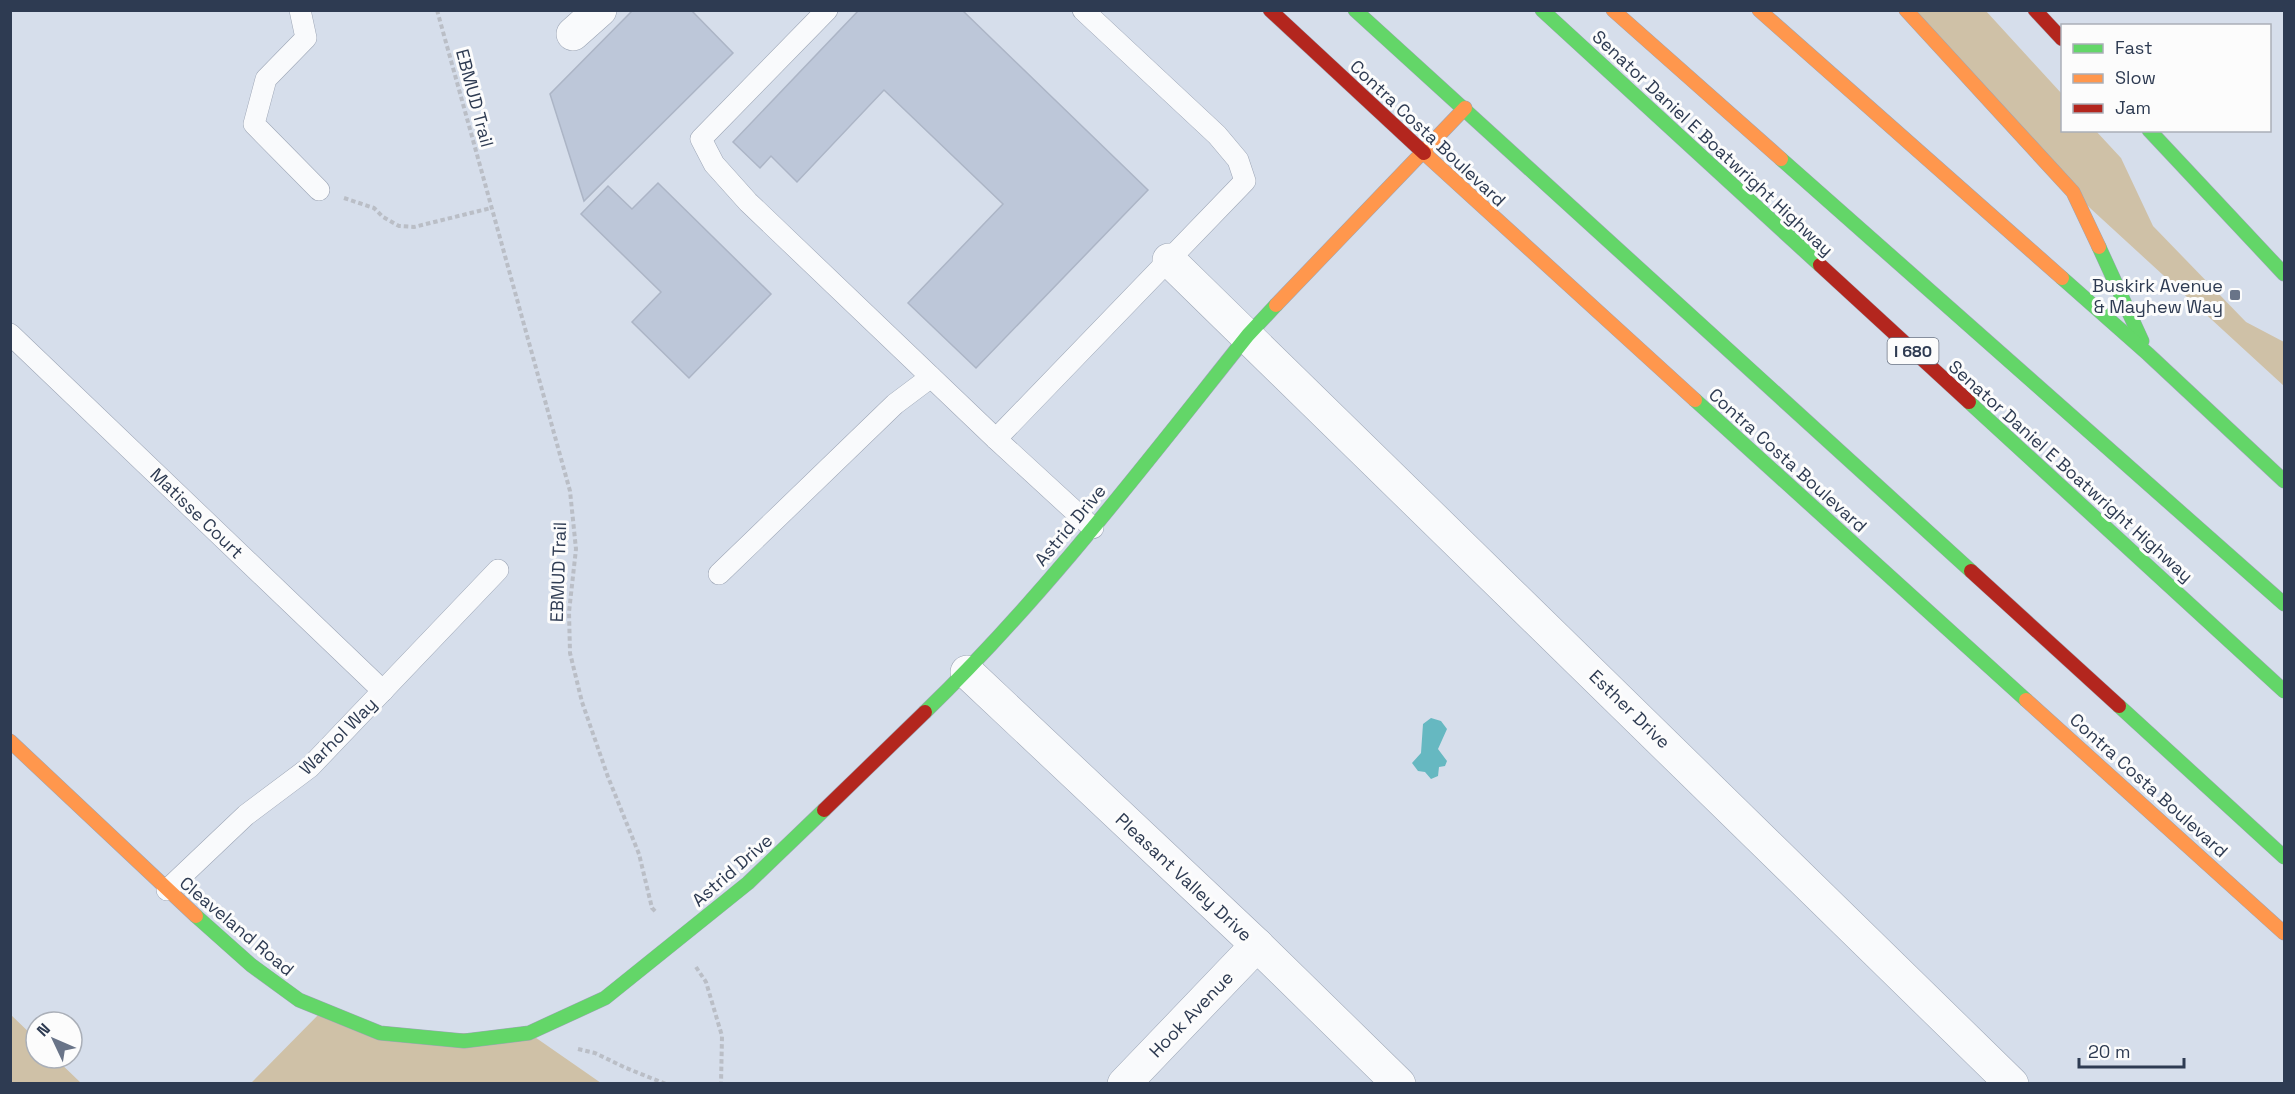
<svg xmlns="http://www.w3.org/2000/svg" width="2295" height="1094" font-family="'Space Grotesk',sans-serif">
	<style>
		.green { fill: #cfc1a7 }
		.water { fill: #66b8c1 }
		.building { fill: #bdc7d9; stroke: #acb5c6; stroke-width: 1.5 }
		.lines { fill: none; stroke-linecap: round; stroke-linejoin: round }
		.lane-casing { stroke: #9ca5b5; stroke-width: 22 }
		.street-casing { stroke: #9ca5b5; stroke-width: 34 }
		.fast-casing { stroke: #9ca5b5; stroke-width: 15 }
		.slow-casing { stroke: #9ca5b5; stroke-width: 15 }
		.jam-casing { stroke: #9ca5b5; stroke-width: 15 }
		.path { stroke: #babec6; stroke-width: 4; stroke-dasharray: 4.5 3; stroke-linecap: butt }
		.lane { stroke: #f9fafc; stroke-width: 21 }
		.street { stroke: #f9fafc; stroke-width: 33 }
		.fast { stroke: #63d668; stroke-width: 14 }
		.slow { stroke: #ff974d; stroke-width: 14 }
		.jam { stroke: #b3261e; stroke-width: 14 }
		.poi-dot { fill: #697488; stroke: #fcfcfc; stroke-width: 2 }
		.labels { text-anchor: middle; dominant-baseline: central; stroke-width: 6; stroke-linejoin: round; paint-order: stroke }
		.shield { fill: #fcfcfc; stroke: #6c7585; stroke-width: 1.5 }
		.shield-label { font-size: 16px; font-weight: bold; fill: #2e3b52 }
		.street-label { font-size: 18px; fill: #2e3b52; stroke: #fcfcfc }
		.poi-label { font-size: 18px; fill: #2e3b52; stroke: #fcfcfc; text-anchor: end }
	</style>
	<rect width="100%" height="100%" fill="#d6deeb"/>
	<g class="green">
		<polygon points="1907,11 1986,11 2062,94 2062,130 2096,131 2121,158 2153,226 2246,322 2284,342 2284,386 2090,208"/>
		<polygon points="323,1010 380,1033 529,1033 601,1083 250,1084"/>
		<polygon points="10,1014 36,1039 36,1058 55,1058 81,1083 11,1083"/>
	</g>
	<polygon class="water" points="1431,718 1441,721 1447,729 1438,749 1447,761 1445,766 1439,767 1438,776 1431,779 1425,772 1418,771 1412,763 1421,753 1423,724"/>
	<g class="building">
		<polygon points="633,10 691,10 733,53 584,201 550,94"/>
		<polygon points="859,10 962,10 1148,190 976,368 908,303 1003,204 884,90 797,182 771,156 760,168 733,142"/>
		<polygon points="658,183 771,294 689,378 632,322 661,292 581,214 608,186 632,209"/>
	</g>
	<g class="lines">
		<defs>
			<g id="lane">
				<polyline points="300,10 306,38 266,79 254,124 319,190"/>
				<polyline points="827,10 701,139 714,164 748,202 996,439 1093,528"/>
				<polyline points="10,334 383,691"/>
				<polyline points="996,439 1245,181 1238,160 1217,135 1083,10"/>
				<polyline points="719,574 895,404 931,377"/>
				<polyline points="167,890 246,815 310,767 498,570"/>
			</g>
			<g id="street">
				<polyline points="573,34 600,10"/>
				<polyline points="1169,260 2012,1084"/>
				<polyline points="967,672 1257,945 1399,1084"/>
				<polyline points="1124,1084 1257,945"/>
			</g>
			<g id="fast">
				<polyline points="1355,10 1971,571"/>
				<polyline points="1542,10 1820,265"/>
				<polyline points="2149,130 2284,274"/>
				<polyline points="1781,159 2284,604"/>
				<polyline points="2099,247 2142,341"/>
				<polyline points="2062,278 2148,354 2284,481"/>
				<polyline points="1695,400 2026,700"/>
				<polyline points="1969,402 2284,691"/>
				<polyline points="2119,706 2284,857"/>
				<path d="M925,712c119,-115 220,-248 323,-377l28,-30"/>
				<polyline points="196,916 251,965 299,1000 380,1033 464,1041 529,1033 605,998 748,883 824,810"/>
			</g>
			<g id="slow">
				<polyline points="1613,10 1781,159"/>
				<polyline points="1759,10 2062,278"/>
				<polyline points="1906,10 2073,192 2099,247"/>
				<polyline points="1424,153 1695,400"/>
				<polyline points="1276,305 1465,108"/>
				<polyline points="2026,700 2284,933"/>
				<polyline points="10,741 196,916"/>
			</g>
			<g id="jam">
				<polyline points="1270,10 1424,153"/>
				<polyline points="2035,10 2062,39"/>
				<polyline points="1820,265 1969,402"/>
				<polyline points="1971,571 2119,706"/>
				<polyline points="824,810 925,712"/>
			</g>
		</defs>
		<use href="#lane" class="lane-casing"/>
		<use href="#street" class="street-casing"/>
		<use href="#fast" class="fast-casing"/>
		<use href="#slow" class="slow-casing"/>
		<use href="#jam" class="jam-casing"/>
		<g class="path">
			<polyline points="437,10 570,491 576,549 569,612 570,653 582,702 608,777 639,854 652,908 656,912"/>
			<polyline points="344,198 374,208 383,217 399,226 414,227 491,208"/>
			<polyline points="696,967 706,982 722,1036 721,1084"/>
			<polyline points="578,1049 595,1053 626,1068 666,1084"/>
		</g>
		<use href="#lane" class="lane"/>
		<use href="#street" class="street"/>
		<use href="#fast" class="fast"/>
		<use href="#slow" class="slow"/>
		<use href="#jam" class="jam"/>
	</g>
	<rect class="poi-dot" x="2229" y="289" width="12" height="12" rx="3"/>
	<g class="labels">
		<rect class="shield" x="1887.5" y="338" width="51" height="26" rx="4.5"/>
		<g class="shield-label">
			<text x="1913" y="351">I 680</text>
		</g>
		<g class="street-label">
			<text transform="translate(475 98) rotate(75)">EBMUD Trail</text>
			<text transform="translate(1428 133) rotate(43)">Contra Costa Boulevard</text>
			<text transform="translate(1713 143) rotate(43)">Senator Daniel E Boatwright Highway</text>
			<text transform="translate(1788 460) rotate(42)">Contra Costa Boulevard</text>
			<text transform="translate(2071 471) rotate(42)">Senator Daniel E Boatwright Highway</text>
			<text transform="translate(197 513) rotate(44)">Matisse Court</text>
			<text transform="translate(1070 525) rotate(-50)">Astrid Drive</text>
			<text transform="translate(558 572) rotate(-88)">EBMUD Trail</text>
			<text transform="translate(1630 709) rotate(44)">Esther Drive</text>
			<text transform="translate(338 736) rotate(-45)">Warhol Way</text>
			<text transform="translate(2149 785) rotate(42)">Contra Costa Boulevard</text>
			<text transform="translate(732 870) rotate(-41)">Astrid Drive</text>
			<text transform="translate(1184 877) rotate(43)">Pleasant Valley Drive</text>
			<text transform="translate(237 926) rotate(40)">Cleaveland Road</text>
			<text transform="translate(1191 1014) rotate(-46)">Hook Avenue</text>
		</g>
		<g class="poi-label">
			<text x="2223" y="285">Buskirk Avenue<tspan x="2223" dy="21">&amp; Mayhew Way</tspan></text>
		</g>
	</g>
	<rect width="2295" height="1094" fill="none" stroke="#2e3b52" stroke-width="24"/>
	<rect x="2061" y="24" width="210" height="108" fill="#fcfcfc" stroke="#aaafb8" stroke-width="1.5"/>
	<rect x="2073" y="44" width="30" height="9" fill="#63d668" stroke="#aaafb8" stroke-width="1.5"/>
	<text x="2115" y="54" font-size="18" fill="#2e3b52">Fast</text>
	<rect x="2073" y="74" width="30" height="9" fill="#ff974d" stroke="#aaafb8" stroke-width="1.5"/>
	<text x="2115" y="84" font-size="18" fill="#2e3b52">Slow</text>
	<rect x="2073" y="104" width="30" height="9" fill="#b3261e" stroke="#aaafb8" stroke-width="1.5"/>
	<text x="2115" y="114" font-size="18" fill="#2e3b52">Jam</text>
	<g transform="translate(54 1040) rotate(314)"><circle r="28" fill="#fcfcfc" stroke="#aaafb8" stroke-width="1.5"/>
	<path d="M0-4.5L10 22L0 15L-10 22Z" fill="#697488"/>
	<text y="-9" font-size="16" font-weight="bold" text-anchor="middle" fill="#2e3b52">N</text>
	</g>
	<path d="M2079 1058v9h105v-9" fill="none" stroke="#2e3b52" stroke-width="3"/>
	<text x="2088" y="1058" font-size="18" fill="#2e3b52" stroke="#fcfcfc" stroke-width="4.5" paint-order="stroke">20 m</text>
</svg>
